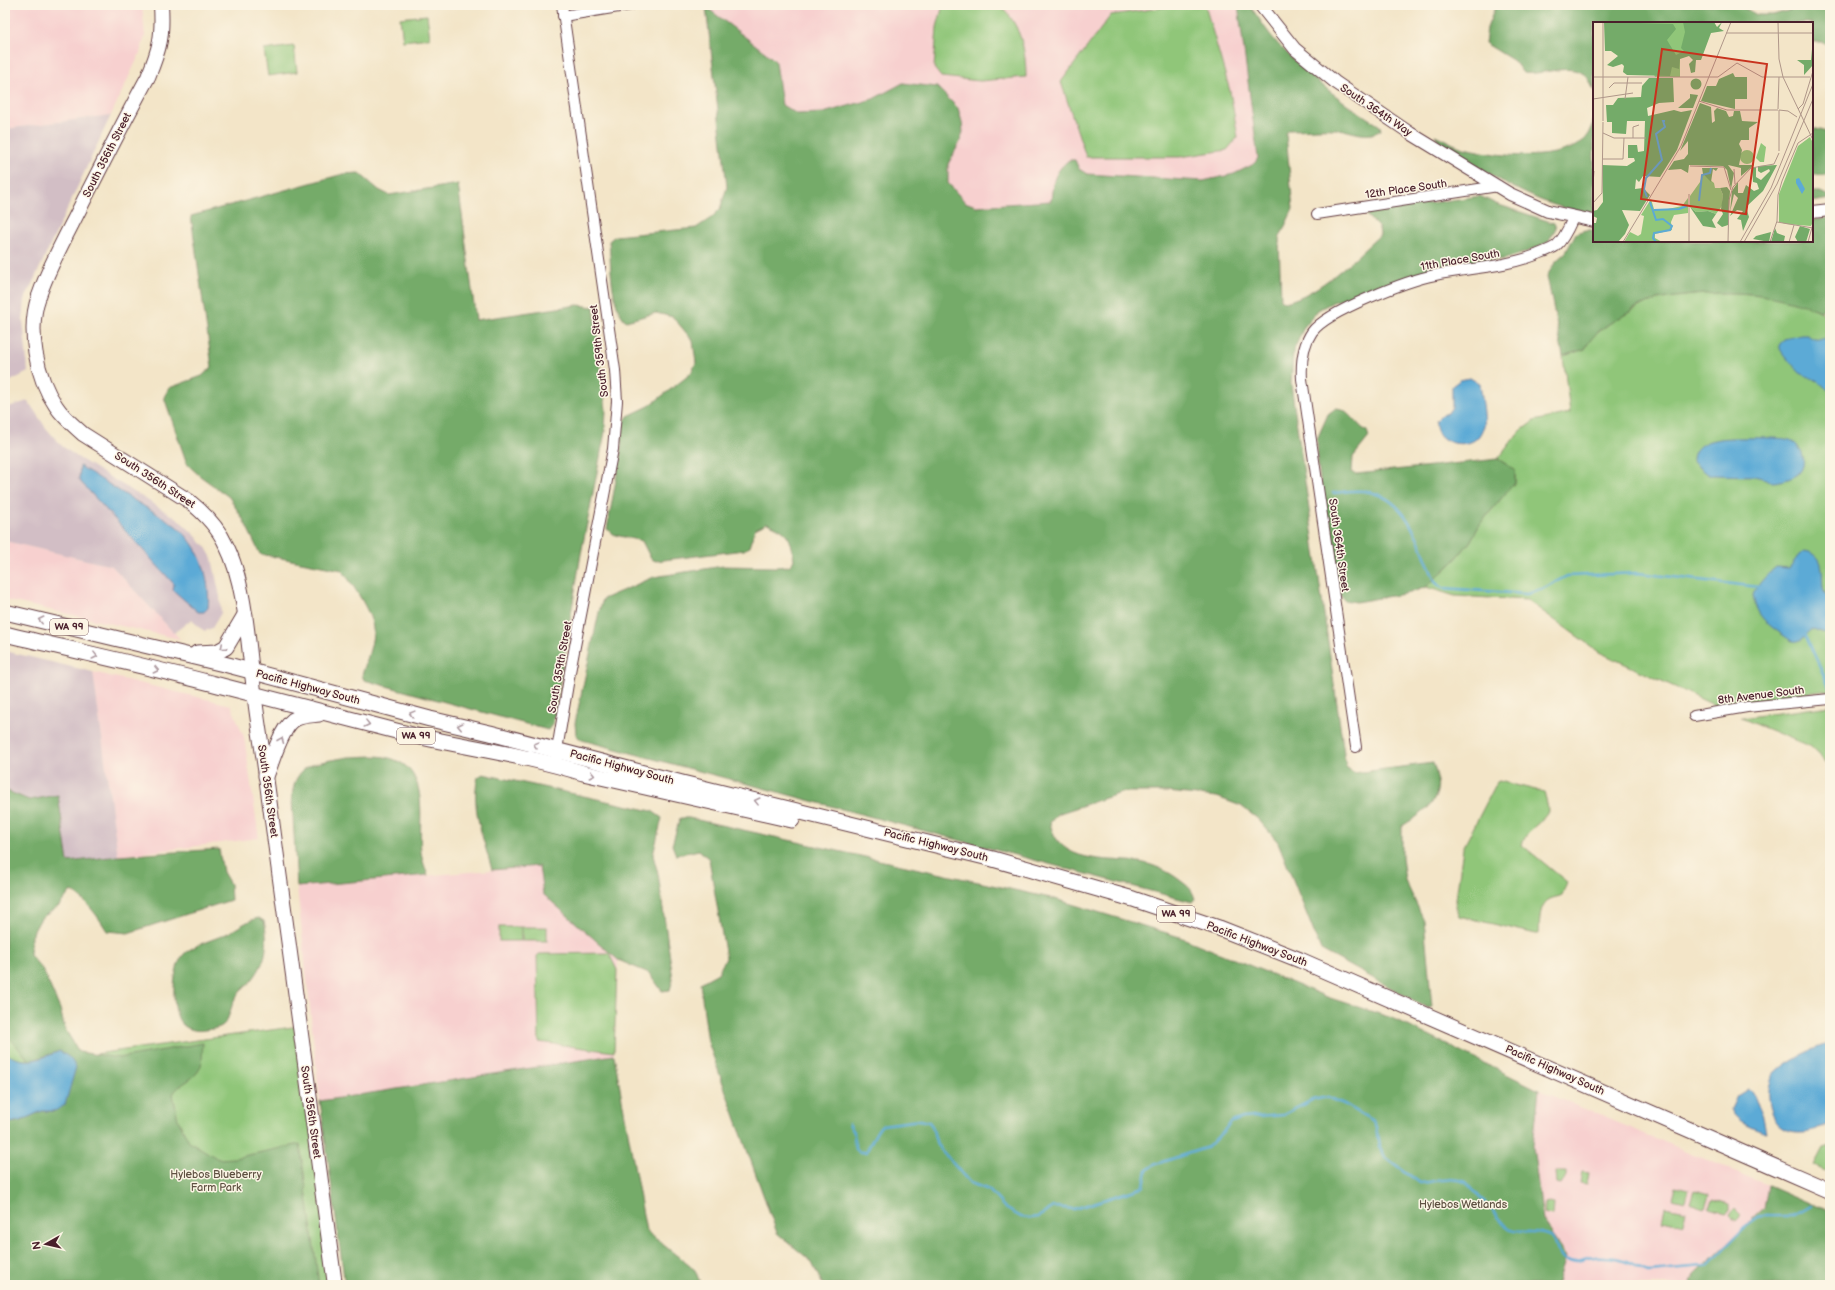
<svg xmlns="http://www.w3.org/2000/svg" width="1835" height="1290" font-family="'Balsamiq Sans',sans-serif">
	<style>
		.built { fill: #f7d0cf }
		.industrial { fill: #d2bec5 }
		.green { fill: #90c679; stroke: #6d7252 }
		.forest { fill: #74ab69; stroke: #5f654a }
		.water { fill: #5caad6; stroke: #536480 }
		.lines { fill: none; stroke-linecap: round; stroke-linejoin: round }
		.stream { stroke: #5caad6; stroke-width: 2.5 }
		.minor-casing { stroke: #633d43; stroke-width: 12 }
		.tertiary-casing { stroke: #633d43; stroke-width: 14 }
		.secondary-casing { stroke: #633d43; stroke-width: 16 }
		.primary-casing { stroke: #633d43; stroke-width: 17 }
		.minor { stroke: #fff; stroke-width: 10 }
		.tertiary { stroke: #fff; stroke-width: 12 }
		.secondary { stroke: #fff; stroke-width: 14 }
		.primary { stroke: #fff; stroke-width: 15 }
		.oneway { stroke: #ae9aa0 }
		.labels { text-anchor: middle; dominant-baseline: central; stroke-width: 3; stroke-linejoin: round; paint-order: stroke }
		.shield { fill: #fcf5e5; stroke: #7f5f63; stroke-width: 1 }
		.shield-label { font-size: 10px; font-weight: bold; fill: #4a1f2b }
		.street-label { font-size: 11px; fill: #4a1f2b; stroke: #fcf5e5 }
		.park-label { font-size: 11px; fill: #5f5142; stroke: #fcf5e5 }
		.inset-river { fill: none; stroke: #5caad6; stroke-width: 2 }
		.inset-road { fill: none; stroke: #af9689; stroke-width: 1 }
		.view { fill: #c8321e; fill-opacity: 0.15; stroke: #c8321e; stroke-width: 2 }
		.inset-edge { fill: none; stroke: #4a1f2b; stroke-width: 2 }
	</style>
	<rect width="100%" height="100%" fill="#fcf5e5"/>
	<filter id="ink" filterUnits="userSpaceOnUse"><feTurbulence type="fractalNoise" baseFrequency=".025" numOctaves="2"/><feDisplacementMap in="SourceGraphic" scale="8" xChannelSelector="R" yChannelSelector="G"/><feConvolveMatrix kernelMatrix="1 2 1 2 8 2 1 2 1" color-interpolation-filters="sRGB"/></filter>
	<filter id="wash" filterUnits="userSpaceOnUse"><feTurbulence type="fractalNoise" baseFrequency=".012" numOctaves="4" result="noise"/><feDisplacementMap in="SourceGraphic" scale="16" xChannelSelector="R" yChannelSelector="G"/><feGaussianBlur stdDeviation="0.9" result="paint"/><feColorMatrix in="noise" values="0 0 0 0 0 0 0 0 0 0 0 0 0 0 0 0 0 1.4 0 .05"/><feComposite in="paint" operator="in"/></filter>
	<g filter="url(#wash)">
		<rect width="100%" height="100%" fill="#f3e5c8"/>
		<g class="built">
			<polygon points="5,5 142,5 145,36 140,53 111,115 5,129"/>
			<polygon points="705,5 1238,5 1266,221 739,288"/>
			<polygon points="5,541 112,566 180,639 5,600"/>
			<polygon points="93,672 231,705 244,737 259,838 118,856"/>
			<polygon points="539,866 543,894 618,960 614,1055 320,1101 297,887"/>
			<polygon points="1539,1090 1768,1185 1764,1209 1694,1275 1690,1283 1691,1285 1556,1285 1565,1258 1550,1229 1543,1221 1533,1146"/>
		</g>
		<g class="industrial">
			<polygon points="111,115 25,299 23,320 28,372 5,384 5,129"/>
			<polygon points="28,401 46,428 62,446 77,457 178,519 195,535 202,544 204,544 212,558 220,597 221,613 212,628 205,631 197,626 192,619 174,633 112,566 5,541 5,408"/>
			<polygon points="5,651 93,672 118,856 67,862 58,795 29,800 5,790"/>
		</g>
		<g class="green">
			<path d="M943,5h57c20,19 26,44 26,72l-46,4 -39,-4 -7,-9 3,-41z"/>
			<polygon points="1180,5 1205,5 1230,91 1238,137 1227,150 1180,157 1086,157 1061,82 1111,15"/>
			<polygon points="427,15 430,38 403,41 400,18"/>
			<polygon points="294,46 297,72 268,76 264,50"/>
			<path d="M1723,292c36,2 76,4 107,25v373l-114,16 -117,-54 -72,-52 -72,-4 -29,-9 28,-26 16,-19 10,-18 35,-42v-12l-17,-11 20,-26 16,-12 36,-8 -7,-57 22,-7 5,-10 20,-16 36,-20 26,-6z"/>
			<polygon points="1830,706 1830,766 1809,746 1741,718"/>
			<path d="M1499,781l45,11c1,6 4,13 4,19 -1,8 -25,21 -26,34l45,37 -5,13c-3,2 -8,2 -12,4 -12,6 -10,24 -11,35h-3l-77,-18 -4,-10 8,-58 34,-66z"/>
			<rect x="499" y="927" width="22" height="14"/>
			<rect x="522" y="927" width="25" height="14"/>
			<polygon points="5,935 22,1052 30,1061 23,1060 112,1174 95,1054 300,1026 335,1285 5,1285"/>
			<polygon points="609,953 617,970 614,1052 539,1042 537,956 539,954"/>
			<polygon points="1830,1147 1830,1173 1814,1166 1823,1149"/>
			<polygon points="1555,1172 1566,1172 1566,1176 1561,1184 1556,1183"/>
			<polygon points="1582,1172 1589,1173 1587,1185 1580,1184"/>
			<polygon points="1676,1186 1688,1189 1685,1201 1673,1198"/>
			<polygon points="1694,1190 1709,1194 1705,1208 1690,1203"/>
			<polygon points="1712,1199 1729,1204 1729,1211 1726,1213 1709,1208"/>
			<polygon points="1549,1202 1554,1203 1553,1216 1544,1214 1545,1203"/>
			<polygon points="1666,1207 1686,1211 1683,1223 1684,1226 1663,1221"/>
			<polygon points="1735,1208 1742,1215 1737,1220 1730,1214"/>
		</g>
		<g class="forest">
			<path d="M1238,5h11c11,14 21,32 34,44 28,30 62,55 97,77l1,4c-15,10 -29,0 -45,-1 -15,-1 -31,1 -47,1l-3,4 7,75 -14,30 2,61 4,2c35,-8 68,-43 95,-67l-1,-7 -13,-13 6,-4 108,-15 16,8 58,19 2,5 -8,14 -24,11 -19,6 -36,3 -136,40 -15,8 -14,17 -11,25 -2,32 55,383 8,6 79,-10c13,36 -3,46 -31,63v32l3,22 19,40 8,87 -4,1 -107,-58 -43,-108 -20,-23 -17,-13 -24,-9 -50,-5h-43l-67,22 -7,9c9,42 57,35 89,39 14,2 31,10 42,19 8,6 11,8 14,18l-3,3 -610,-162 -6,-5 -1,-12 24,-111 4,-13 51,-22 69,-11 53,1 13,-1 5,-6c-3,-23 -5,-28 -27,-37l-12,6 -6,18 -5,3 -88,11 -5,-2 -9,-18 -27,-6 -8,-6 13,-71 3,-34 5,-8 21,-10 35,-27 7,-6 5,-10 -3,-22 -20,-24 -17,-4 -30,8c-16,-15 -15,-58 -17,-80l6,-5 81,-8 15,-10 9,-9 7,-22 -21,-180 64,49 6,6 6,43 15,9 26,-1 50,-14 30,-16 34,4 21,21 4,14 1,10 -3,10 -12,22v19l17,19 11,4 75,-5c2,-19 2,-28 18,-41h6l4,9 8,5 116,7 31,-7 20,-10 4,-6z"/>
			<path d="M1496,5h243l18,10h16l18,-5 7,-5h32v44l-7,-7h-11v-19h-218v68c-2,-4 -4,-11 -7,-14 -14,-16 -45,-1 -64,-4l-9,-12 -29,-18 2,-15z"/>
			<path d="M1594,119v93c-45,-1 -86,-27 -124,-50 -12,-7 -29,-14 -35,-27 11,5 22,12 34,14 30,8 93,13 116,-10 6,-6 7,-12 9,-20z"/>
			<polygon points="1812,128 1830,133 1830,175 1812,175"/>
			<path d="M359,173l20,17 10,5 69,-11 18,136 102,-15 16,2 12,103 -1,22 -24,122 -28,169 -5,7 -184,-50 -2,-5c4,-13 10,-28 11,-42 2,-17 -21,-49 -31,-63l-82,-16 -16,-33 -15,-24 -29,-21 -13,-12 -23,-67 5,-9 33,-12 10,-9 -21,-151 152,-42z"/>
			<polygon points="1812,192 1820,192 1830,196 1830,199 1812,202"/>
			<path d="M1830,218v86l-9,7c-45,-17 -80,-21 -128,-16 -16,2 -31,3 -46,8 -9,2 -18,10 -26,14 -15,8 -29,17 -36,32l-22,7 -16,-80 9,-15 10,-9 10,-19 9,-3h9v11h218v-21z"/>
			<path d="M1336,408c14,0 19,17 31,23l2,6 -16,20 -1,15 4,2 142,-15 17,11v12l-35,42 -10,18 -16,19 -28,26 -17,6 -53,9 -12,-2 -7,-9 -19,-126 -1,-26 11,-25z"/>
			<path d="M348,757c12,0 26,-2 37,0 47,9 33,59 36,95 1,7 4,16 7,23l-131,12 -5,-88c2,-38 26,-36 56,-42z"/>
			<path d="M483,774l169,37 10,7 -9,37 5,19 15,105 -3,11 -8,1 -13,-18 -31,-13 -75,-66 -4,-28 -47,4c-8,-30 -22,-63 -14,-93z"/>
			<path d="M5,790l24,10 29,-5 10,67 50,-6 101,-7 4,23 7,12 1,16 -103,33 -21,-2c-10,-16 -20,-30 -36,-40l-13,16 -17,11 -10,18 -1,19 13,15 17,39 5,20 14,23 40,6 84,-15c-1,8 0,19 -3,25 -5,12 -21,15 -27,26l5,26 11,21 29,18 16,-1 66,-14 19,141h-314v-161l15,-3 22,-10h13l5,-60 -30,10 -25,-28z"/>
			<polygon points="680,818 689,818 1055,899 1180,937 1327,997 1392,1018 1539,1090 1533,1146 1543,1221 1561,1246 1565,1258 1556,1285 823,1285 811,1261 777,1233 708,1042 700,983 718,973 726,958 709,859 699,850 676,855 672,845"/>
			<path d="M259,918l5,3c7,30 -1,51 -23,70 -12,11 -10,29 -18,34 -5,4 -12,4 -18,5 -9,2 -21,-1 -26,-10 -8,-15 -7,-55 6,-67 11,-9 28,-13 41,-19 11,-5 21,-14 33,-16z"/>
			<polygon points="614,1055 646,1231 695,1270 701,1285 345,1285 320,1101"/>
			<polygon points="1768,1185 1830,1212 1830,1285 1691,1285 1690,1283 1694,1275 1764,1209"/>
		</g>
		<g class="water">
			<polygon points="1801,335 1807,335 1814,339 1830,340 1830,390 1828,390 1818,381 1800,373 1784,355 1780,349 1780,344 1784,339"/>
			<path d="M1469,378l11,5c1,10 6,35 4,43 -2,4 -4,10 -8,13 -12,10 -43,4 -40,-18l6,-6 6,-2 4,-6v-21l8,-6z"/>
			<path d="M1731,438c10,0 54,-1 59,2 12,6 19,24 8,34 -6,5 -19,8 -26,8l-6,-3 -12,-3 -45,-1 -16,-13c-1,-21 23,-23 38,-24z"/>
			<path d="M80,466c19,12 38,24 57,36 13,8 27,15 39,24 24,19 35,53 32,82l-4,4h-6l-25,-22 1,-6 -95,-104z"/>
			<path d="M1805,551c29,5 9,37 24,47l1,-1v38l-17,-6c-8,5 -11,16 -23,11 -18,-13 -34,-21 -37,-45 4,-11 15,-21 23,-28l13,1 10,-13z"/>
			<path d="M1830,1043v82c-30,12 -58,12 -61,-27 -1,-8 1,-20 7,-26 13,-13 36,-23 54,-29z"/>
			<path d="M60,1051l10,7 6,9 -11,38 -10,6h-13l-22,10 -15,3v-71c21,13 34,6 55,-2z"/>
			<path d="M1748,1089l4,2 11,26 3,15c-11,-4 -31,-10 -35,-23l6,-13z"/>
		</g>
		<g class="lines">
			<g class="stream">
				<path d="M1333,493c10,-1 21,-3 31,-2 47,6 55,56 72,92l7,5 84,6 15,-5 25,-13 71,-3 121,14"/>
				<polyline points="1805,634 1830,689"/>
				<path d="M849,1124l5,8 1,17 4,3h7c5,-8 10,-22 16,-27l38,-5 9,2 3,4 5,19 33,38 19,7 16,18 16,9 8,1 9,-1 16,-10 20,2 67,-21 3,-2 3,-16 9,-6 52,-17 24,-25 11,-4 40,-3 29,-15 16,-3 18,8 27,16 3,6 3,20 6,10 35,26c15,-1 31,-7 46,-1l42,47c8,4 14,2 22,3 8,0 16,2 23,5 4,7 4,18 11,23 7,5 22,-3 31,-3 12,-1 25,1 37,6 6,3 9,6 16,8l56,-5 4,-1 36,-37 14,-10 9,-2h27l17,-10"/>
			</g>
		</g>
	</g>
	<g filter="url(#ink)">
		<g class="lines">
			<defs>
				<g id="minor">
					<polyline points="563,16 631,5"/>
					<polyline points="1317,214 1498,186"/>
					<polyline points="1694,716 1747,707 1830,699"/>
					<path d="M1356,747l-54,-368c-1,-16 1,-34 10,-47 15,-21 97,-52 123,-57 34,-7 69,-8 101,-20 7,-3 14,-5 20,-9 8,-7 13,-19 17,-28"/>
					<polyline points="556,756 570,672 613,449 617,401 615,370 562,5"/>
				</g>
				<g id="tertiary">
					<polyline points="1260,5 1295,49 1335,82 1410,133 1510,194 1548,211 1594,221"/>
					<polyline points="1812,212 1830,210"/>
				</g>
				<path id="secondary" d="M161,5c2,31 -1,43 -13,72 -22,40 -43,82 -64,123 -15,31 -34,63 -45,96 -12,33 -3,81 17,110 7,11 17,19 27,28l106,67c15,12 29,26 37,44 19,37 22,96 27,137 3,32 9,63 13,94l69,509"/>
				<g id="primary">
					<polyline points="5,612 228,665 430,719 490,733 682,783 993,859 1133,899 1219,928 1300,960 1830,1191"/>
					<path d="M5,634c72,17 145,33 217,52 60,15 119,31 178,46 61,15 123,22 183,41l209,47"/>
					<polyline points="197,653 217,652 226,647 245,615"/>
					<path d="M266,776c6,-14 16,-53 31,-58 6,-3 15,-3 22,-4"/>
				</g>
			</defs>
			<use href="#minor" class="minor-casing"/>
			<use href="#tertiary" class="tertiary-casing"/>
			<use href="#secondary" class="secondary-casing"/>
			<use href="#primary" class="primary-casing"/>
			<use href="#minor" class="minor"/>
			<use href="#tertiary" class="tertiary"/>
			<use href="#secondary" class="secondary"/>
			<use href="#primary" class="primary"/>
		</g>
		<defs><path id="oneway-chevron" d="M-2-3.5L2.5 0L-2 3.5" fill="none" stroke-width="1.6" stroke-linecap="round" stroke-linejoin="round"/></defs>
		<g class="oneway">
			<use href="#oneway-chevron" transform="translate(41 620) rotate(-167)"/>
			<use href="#oneway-chevron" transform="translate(223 647) rotate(140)"/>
			<use href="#oneway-chevron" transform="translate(95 656) rotate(14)"/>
			<use href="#oneway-chevron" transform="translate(156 670) rotate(13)"/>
			<use href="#oneway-chevron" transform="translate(412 714) rotate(-165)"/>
			<use href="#oneway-chevron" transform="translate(367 724) rotate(14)"/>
			<use href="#oneway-chevron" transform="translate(460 726) rotate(-167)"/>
			<use href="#oneway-chevron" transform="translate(281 740) rotate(-68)"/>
			<use href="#oneway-chevron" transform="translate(536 745) rotate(-165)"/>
			<use href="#oneway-chevron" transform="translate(592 775) rotate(13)"/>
			<use href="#oneway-chevron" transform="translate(757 801) rotate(-166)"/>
		</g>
	</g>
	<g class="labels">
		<g class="shield">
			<rect x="50" y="619" width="38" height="16" rx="3"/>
			<rect x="397" y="728" width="38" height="16" rx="3"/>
			<rect x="1157" y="906" width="38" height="16" rx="3"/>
		</g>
		<g class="shield-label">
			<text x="69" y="627">WA 99</text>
			<text x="416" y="736">WA 99</text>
			<text x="1176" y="914">WA 99</text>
		</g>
		<g class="street-label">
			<text transform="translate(1376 110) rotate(34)">South 364th Way</text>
			<text transform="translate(107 155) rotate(-63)">South 356th Street</text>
			<text transform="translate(1406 189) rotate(-8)">12th Place South</text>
			<text transform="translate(1460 260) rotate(-10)">11th Place South</text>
			<text transform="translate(599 351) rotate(-97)">South 359th Street</text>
			<text transform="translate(155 480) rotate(33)">South 356th Street</text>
			<text transform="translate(1339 545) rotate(82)">South 364th Street</text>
			<text transform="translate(560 667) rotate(-80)">South 359th Street</text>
			<text transform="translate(308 687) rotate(15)">Pacific Highway South</text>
			<text transform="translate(1761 695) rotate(-7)">8th Avenue South</text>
			<text transform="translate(622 767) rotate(15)">Pacific Highway South</text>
			<text transform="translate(268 791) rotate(82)">South 356th Street</text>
			<text transform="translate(936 845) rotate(14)">Pacific Highway South</text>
			<text transform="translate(1257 944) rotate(21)">Pacific Highway South</text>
			<text transform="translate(1555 1070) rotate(24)">Pacific Highway South</text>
			<text transform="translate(311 1112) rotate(82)">South 356th Street</text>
		</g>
		<g class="park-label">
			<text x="216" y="1174">Hylebos Blueberry<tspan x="216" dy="13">Farm Park</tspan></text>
			<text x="1463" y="1204">Hylebos Wetlands</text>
		</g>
	</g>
	<g transform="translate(1593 22)">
		<rect width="220" height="220" fill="#f3e5c8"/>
		<path d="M41,0h57v32h-11l-10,6h10v17h-25zM217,115l3,6v79l-2,4 -25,-2 -7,-2v-28l19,-48zM168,121l5,4 -2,15h-4l-4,-4zM147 135a7 7 0 1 1 14 0a7 7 0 1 1-14 0ZM110,152l11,9 1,5h5l3,7 -1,11 -6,8 -8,-3 -12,1 -6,-5v-11l10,-14zM95,176v15l-14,2 -3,7 1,8 -17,4v4l7,4h-38l6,-10 8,4 3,-2 3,-18 -3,-1 10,-16 3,10h14l14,-3z" fill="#90c679"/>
		<path d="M11,0l69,2 3,5 -9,11 9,15 8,-4 -3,-3 4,-16 -2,-10h31l3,5 5,-5 -3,6 5,3 -13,2 -10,27h-5l-1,12 -4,1 -2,-9 4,-4 -4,-4 -9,3 -1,10 -7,-2 -2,9 -43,-1 -4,-3 1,-6 -2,-2 -9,3 -6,-2 11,-9 -7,-5h-6zM220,16v27l-9,10v-10l-7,-5h14zM140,51l2,4h12v22h-12v10l-34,-8 6,-15h9l3,-7zM56,56h24l1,24 -15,1 -12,5 1,8 26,-6 7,2 11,-2 -15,40 -17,27 -17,-1 -4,6 -3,-3 -1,10 8,-1 7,7 -10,16 -18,-1 7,15 -4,9 -7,8h-25v-19h3l1,-5 -4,-2v-5l4,-1 6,-8 -1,-37 25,1 8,-5 -1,-3h-6v-13h9l1,7 6,-1 1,-30h-18l-1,13 -14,-1v-11h-5l-1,-17h7l5,-7 23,-1 1,-11zM97.5 62a5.5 5.5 0 1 1 11 0a5.5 5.5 0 1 1-11 0ZM97,72l8,1 -5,13h-15l12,-10zM107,81l11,4 1,16 3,-2 -1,-10 3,-3 9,3 3,6 4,-1 1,-5h6l2,10 16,1 -9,6v12h-8l-2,4 3,6 -3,15h15l-13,11v-8l-13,-3 6,8 -3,16 -4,-19 -4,-4 -34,-1 -1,8 -7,-4 -13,1 6,-9 10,-2 4,-5v-13l-8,10zM184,143l-14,26 -17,16 3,10 -6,14 -2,-11 -4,-1 6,-8 -6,-1 -7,6 8,-18 -4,-4 -4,18 2,-21 6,-9v11h5l3,-8 8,6 5,-2 -2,-6 -4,-1 -1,-14 4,-1v10l5,3 9,-9 -1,-2 -8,4 -3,-2v-5zM109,146h16l-2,3 -3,-2 -2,13 -8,-8zM134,165l3,4 -2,34 -6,2 -5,-4 6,-9 -2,-5 2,-14 -3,-7zM97,185l6,5 12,-1 8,3 -4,6 4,8 -13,-2zM207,204l10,3 -4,13h-8l-3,-5zM182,206l2,5 8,3 -1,5 -13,1zM178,210l-2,10 -16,-3 3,-3z" fill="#74ab69"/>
		<path d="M206,156l6,11 -3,5 -6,-11v-4z" fill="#5caad6"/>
		<path class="inset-river" d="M54,175l-3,-8 2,-11 16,-18 -6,-26 9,-7 -2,-6h2M106,179l3,-26 8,-2 1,-5M57,180l6,18 7,-1 9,7 -2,4 -16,3 -1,5 3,4M61,188l25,-1 8,-3"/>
		<path class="inset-road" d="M10,0v55M185,0l1,37 4,18 30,63M133,11h87M0,55h125l19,-14 25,14h21M190,55h27M16,66l5,-5h28M0,77l40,-6M32,77l3,-22M106,79l28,9h51M185,87l1,-32M205,87l5,-5 10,-33M186,88v41M186,88l9,1 9,6M10,99v-44M10,111l11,5h32M40,116v-11l6,-2M10,137h20l1,-21M97,144l34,1 7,23M141,147l1,15M0,162l1,-13M96,172v48M0,181l9,-10 1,-71M184,200l36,6M30,220l58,-96 50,-124M135,220l1,-42 4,-13 18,-19 23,-4 5,-11M147,220l31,-54 42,-104M151,220l33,-58 36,-85M177,220l7,-21 1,-26 4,-14 16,-38 15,-10M196,220l5,-17M215,220l5,-18"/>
		<path class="view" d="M69,27l105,15 -21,150 -105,-15z"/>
		<rect width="220" height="220" class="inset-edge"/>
	</g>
	<rect width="1835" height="1290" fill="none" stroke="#fcf5e5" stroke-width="20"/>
	<g transform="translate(46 1244) rotate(262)" stroke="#fcf5e5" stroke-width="3" paint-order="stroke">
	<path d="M0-3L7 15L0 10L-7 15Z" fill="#4a1f2b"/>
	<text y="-6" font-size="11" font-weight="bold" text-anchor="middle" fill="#4a1f2b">N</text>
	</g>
</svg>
